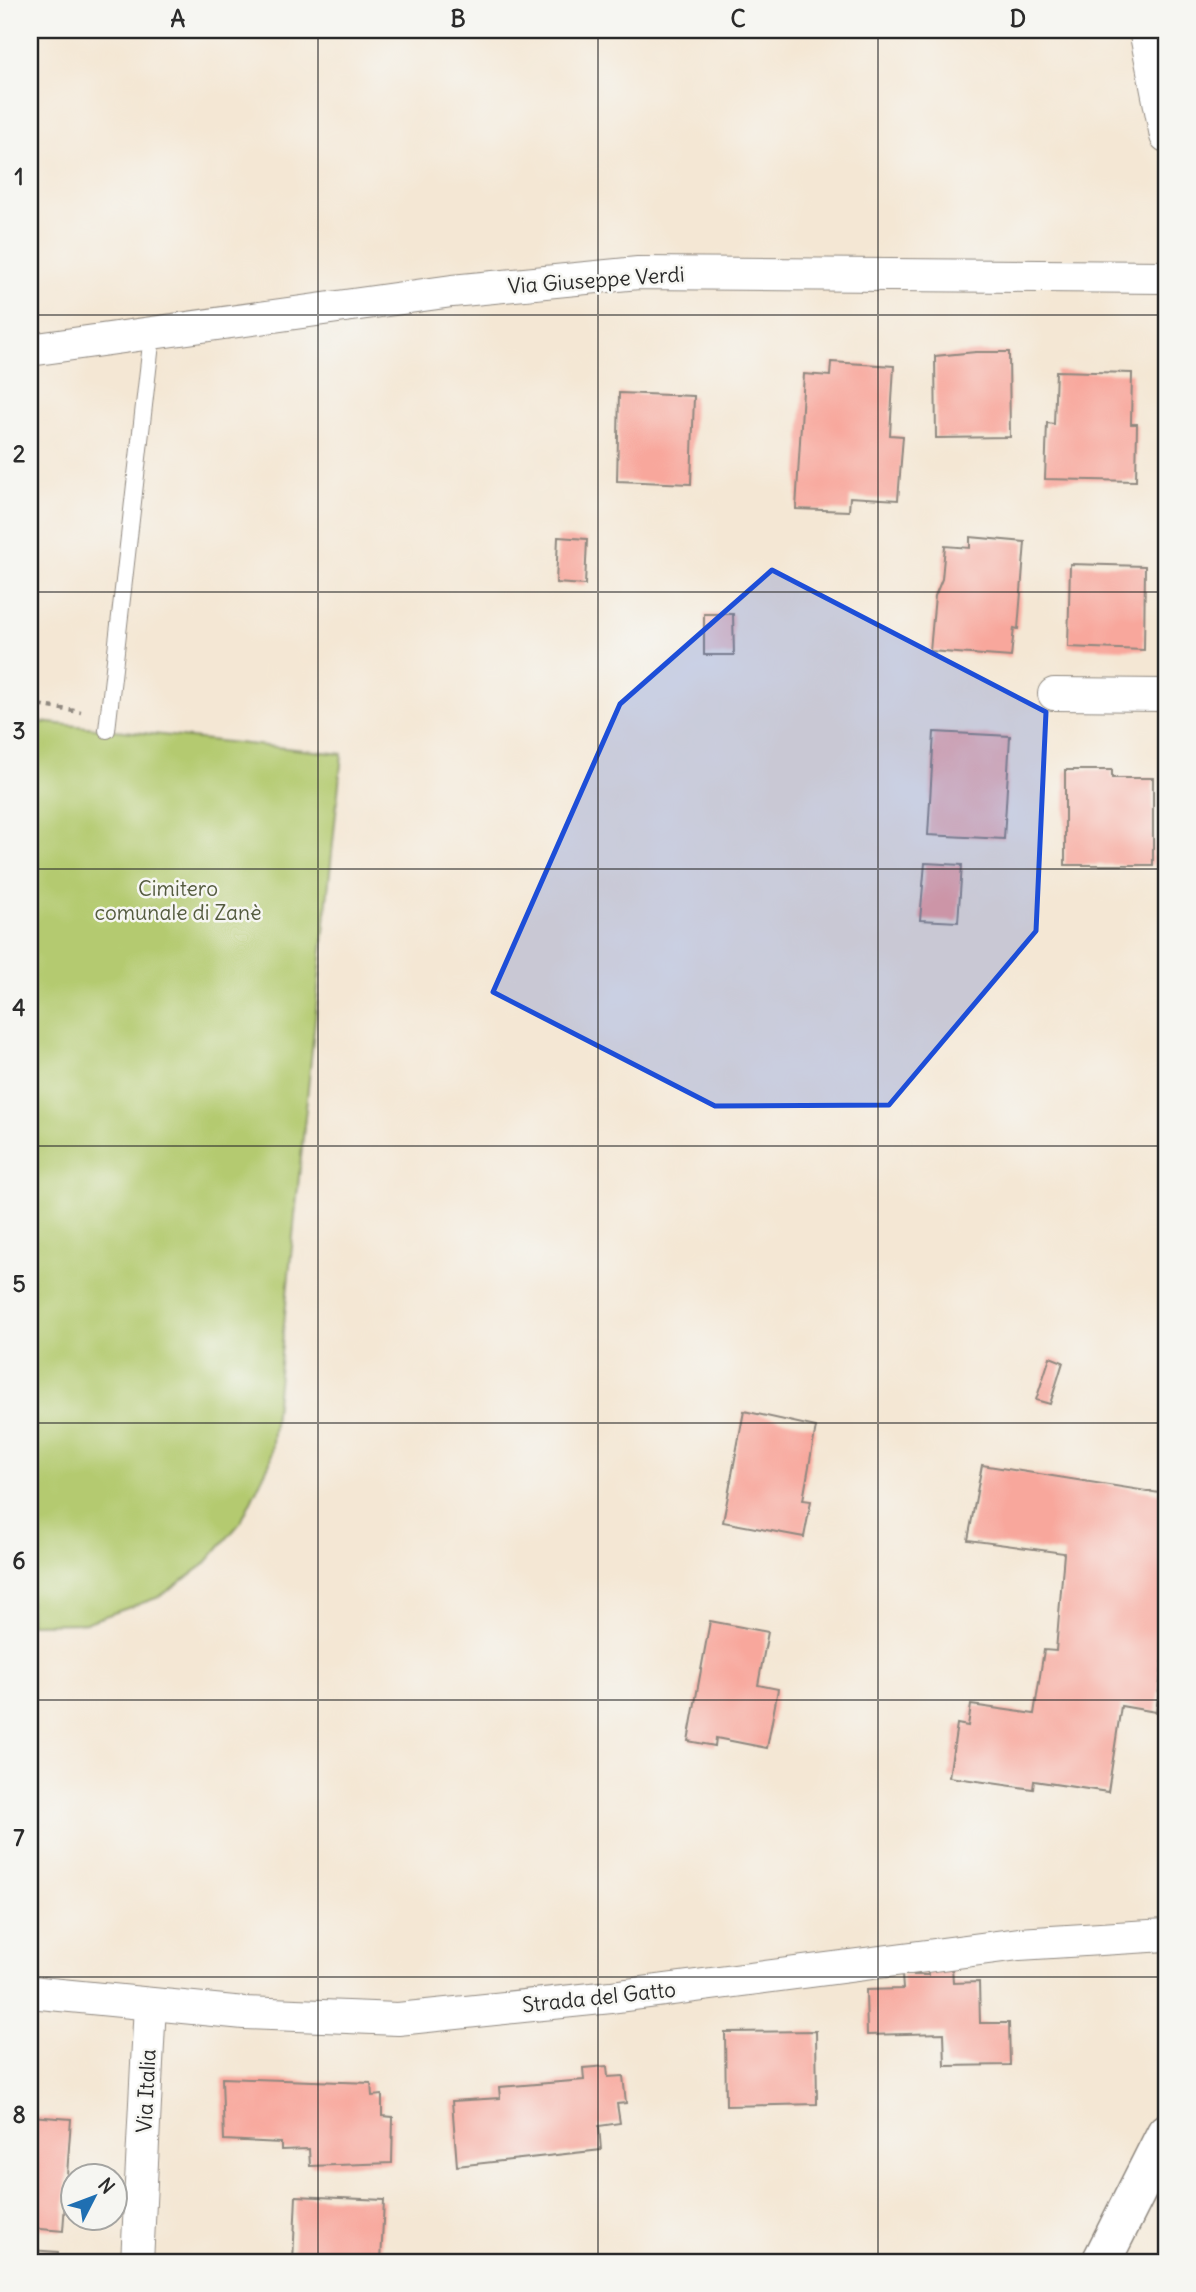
<svg xmlns="http://www.w3.org/2000/svg" width="1196" height="2292" font-family="Delius,sans-serif">
	<style>
		.green { fill: #b4ca6f; stroke: #707a4d; stroke-width: 2 }
		.building { fill: #f8a79c }
		.lines { fill: none; stroke-linecap: round; stroke-linejoin: round }
		.lane-casing { stroke: #908980; stroke-width: 18 }
		.street-casing { stroke: #908980; stroke-width: 34 }
		.secondary-casing { stroke: #908980; stroke-width: 41 }
		.path { stroke: #908980; stroke-width: 4.5; stroke-dasharray: 5 5; stroke-linecap: butt }
		.lane { stroke: #fff; stroke-width: 16 }
		.street { stroke: #fff; stroke-width: 32 }
		.secondary { stroke: #fff; stroke-width: 38 }
		.marked { fill: #1d4ed8; fill-opacity: 0.2; stroke: #1d4ed8; stroke-width: 5; stroke-linejoin: round }
		.grid { fill: none; stroke: #2b2b2b; stroke-width: 2; stroke-opacity: 0.55 }
		.labels { text-anchor: middle; dominant-baseline: central; stroke-width: 5; stroke-linejoin: round; paint-order: stroke }
		.street-label { font-size: 21px; fill: #2b2b2b; stroke: #f6f6f2 }
		.park-label { font-size: 21px; fill: #545b3f; stroke: #f6f6f2 }
		.neatline { fill: none; stroke: #2b2b2b; stroke-width: 2.5 }
		.grid-label { font-size: 23px; text-anchor: middle; font-weight: bold; fill: #2b2b2b }
	</style>
	<rect width="100%" height="100%" fill="#f6f6f2"/>
	<filter id="ink" filterUnits="userSpaceOnUse"><feTurbulence type="fractalNoise" baseFrequency=".0143" numOctaves="2"/><feDisplacementMap in="SourceGraphic" scale="14" xChannelSelector="R" yChannelSelector="G"/><feConvolveMatrix kernelMatrix="1 2 1 2 8 2 1 2 1" color-interpolation-filters="sRGB"/></filter>
	<filter id="wash" filterUnits="userSpaceOnUse"><feTurbulence type="fractalNoise" baseFrequency=".00686" numOctaves="4" result="noise"/><feDisplacementMap in="SourceGraphic" scale="28" xChannelSelector="R" yChannelSelector="G"/><feGaussianBlur stdDeviation="1.57" result="paint"/><feColorMatrix in="noise" values="0 0 0 0 0 0 0 0 0 0 0 0 0 0 0 0 0 1.4 0 .05"/><feComposite in="paint" operator="in"/></filter>
	<g filter="url(#wash)">
		<rect width="100%" height="100%" fill="#f4e7d4"/>
		<polygon class="green" points="30,721 342,754 270,1462 241,1522 204,1565 159,1597 85,1623 30,1624"/>
		<g id="blocks">
			<g class="building">
				<polygon points="976,352 1009,352 1010,437 936,438 935,356"/>
				<polygon points="831,362 894,366 890,435 903,436 898,500 850,497 849,511 796,509 804,374 830,376"/>
				<polygon points="1056,371 1132,373 1131,424 1137,424 1136,481 1045,479 1047,423 1054,424"/>
				<polygon points="619,393 694,396 691,484 617,481"/>
				<polygon points="558,537 587,539 585,585 556,583"/>
				<polygon points="970,537 1025,542 1018,629 1014,628 1011,657 930,651 935,596 942,579 945,546 970,548"/>
				<polygon points="1070,564 1145,566 1144,650 1068,647"/>
				<polygon points="704,614 733,614 734,655 704,655"/>
				<polygon points="934,732 1010,736 1004,839 928,835"/>
				<polygon points="1065,770 1112,770 1112,778 1153,778 1153,865 1065,865"/>
				<polygon points="925,863 962,865 958,922 920,920"/>
				<polygon points="1050,1357 1063,1362 1050,1404 1036,1400"/>
				<polygon points="744,1411 816,1427 803,1500 811,1501 804,1537 723,1522"/>
				<polygon points="982,1465 1166,1494 1166,1637 1156,1712 1121,1706 1108,1792 1034,1781 1033,1789 949,1777 957,1724 968,1726 971,1705 1034,1714 1044,1650 1056,1651 1064,1553 968,1540"/>
				<polygon points="710,1621 768,1632 758,1685 778,1689 767,1748 716,1738 715,1746 688,1741"/>
				<polygon points="928,1966 952,1966 953,1983 979,1982 980,2023 1009,2023 1010,2065 945,2066 944,2033 867,2035 866,1990 903,1989 902,1975 928,1975"/>
				<polygon points="816,2031 817,2104 726,2106 725,2032"/>
				<polygon points="607,2066 608,2077 623,2076 626,2103 617,2104 620,2123 599,2126 601,2150 457,2166 452,2101 500,2098 499,2087 584,2080 583,2068"/>
				<polygon points="222,2078 371,2083 372,2096 382,2095 382,2116 393,2117 392,2163 310,2166 309,2149 281,2150 281,2143 224,2140"/>
				<polygon points="30,2116 71,2119 63,2231 30,2228"/>
				<polygon points="296,2196 384,2200 381,2262 293,2262"/>
				<polygon points="30,2250 58,2252 57,2262 30,2262"/>
			</g>
		</g>
	</g>
	<g filter="url(#ink)">
		<use href="#blocks" fill-opacity="0" stroke="#908980" stroke-width="2"/>
		<g class="lines">
			<defs>
				<polyline id="lane" points="107,730 152,335"/>
				<g id="street">
					<polyline points="1145,30 1166,136"/>
					<polyline points="30,350 452,291 638,273 1166,277"/>
					<polyline points="1054,694 1166,695"/>
					<polyline points="30,1992 244,2013 398,2019 611,1997 1019,1944 1166,1935"/>
					<polyline points="137,2262 150,2004"/>
				</g>
				<polyline id="secondary" points="1101,2262 1166,2133"/>
			</defs>
			<use href="#lane" class="lane-casing"/>
			<use href="#street" class="street-casing"/>
			<use href="#secondary" class="secondary-casing"/>
			<polyline class="path" points="30,704 81,712"/>
			<use href="#lane" class="lane"/>
			<use href="#street" class="street"/>
			<use href="#secondary" class="secondary"/>
		</g>
	</g>
	<path class="marked" d="M772,570l274,142 -10,219 -147,174 -174,1 -222,-114 127,-288z"/>
	<path class="grid" d="M318,30v2232M598,30v2232M878,30v2232M30,315h1136M30,592h1136M30,869h1136M30,1146h1136M30,1423h1136M30,1700h1136M30,1977h1136"/>
	<g class="labels">
		<g class="street-label">
			<text transform="translate(596 280) rotate(-4)">Via Giuseppe Verdi</text>
			<text transform="translate(599 1997) rotate(-6)">Strada del Gatto</text>
			<text transform="translate(146 2091) rotate(-87)">Via Italia</text>
		</g>
		<g class="park-label">
			<text x="178" y="888">Cimitero<tspan x="178" dy="24">comunale di Zanè</tspan></text>
		</g>
	</g>
	<rect width="1196" height="2292" fill="none" stroke="#f6f6f2" stroke-width="77"/>
	<g transform="translate(94 2197) rotate(48)"><circle r="33" fill="#f6f6f2" stroke="#a5a5a2" stroke-width="2"/>
	<path d="M0-5L12 26L0 18L-12 26Z" fill="#1f6fb2"/>
	<text y="-10" font-size="19" font-weight="bold" text-anchor="middle" fill="#2b2b2b">N</text>
	</g>
	<rect x="38" y="38" width="1120" height="2216" class="neatline"/>
	<g class="grid-label">
		<text x="178" y="27">A</text>
		<text x="458" y="27">B</text>
		<text x="738" y="27">C</text>
		<text x="1018" y="27">D</text>
		<text x="19" y="185">1</text>
		<text x="19" y="462">2</text>
		<text x="19" y="739">3</text>
		<text x="19" y="1016">4</text>
		<text x="19" y="1292">5</text>
		<text x="19" y="1569">6</text>
		<text x="19" y="1846">7</text>
		<text x="19" y="2123">8</text>
	</g>
</svg>
